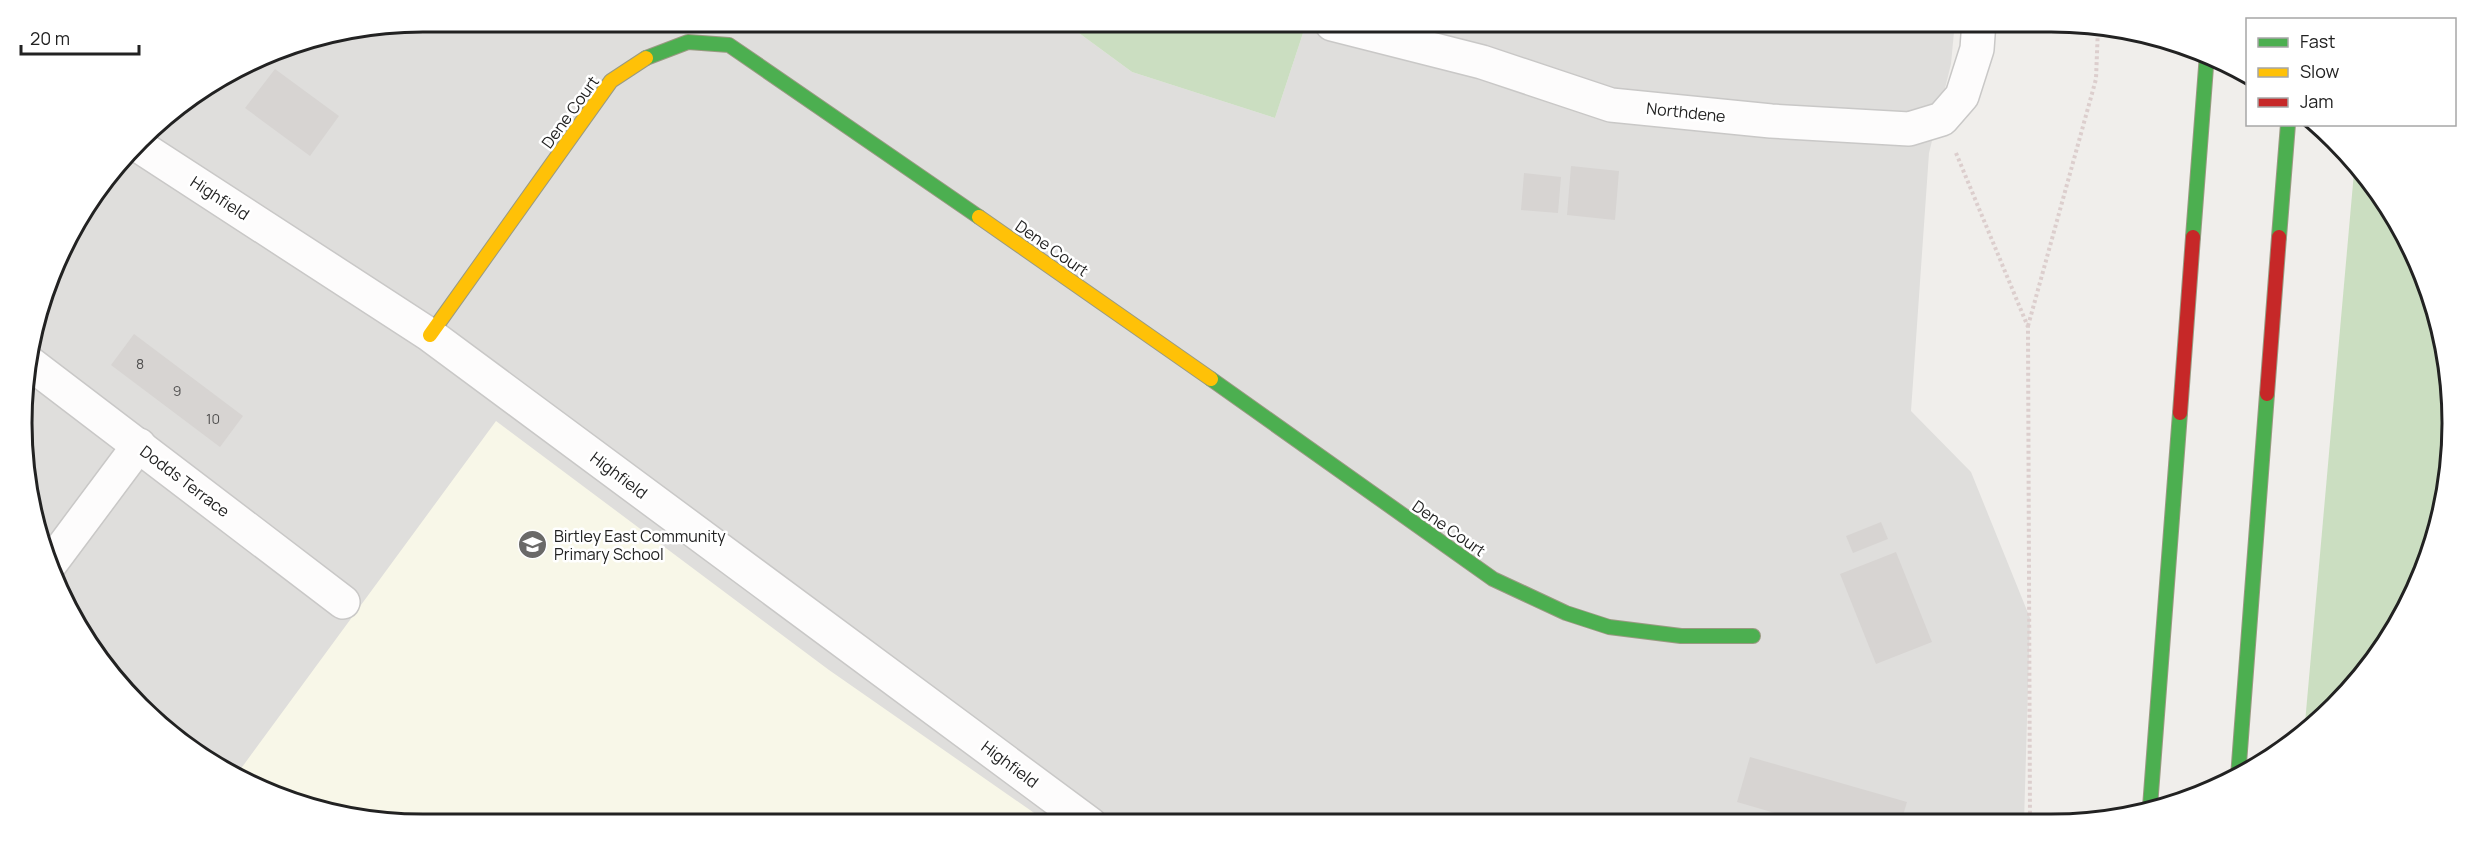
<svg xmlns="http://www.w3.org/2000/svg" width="2474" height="846" font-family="Manrope,sans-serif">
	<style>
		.residential { fill: #dfdedc }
		.education { fill: #f8f7e8 }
		.forest { fill: #cbdec1 }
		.building { fill: #d7d4d2 }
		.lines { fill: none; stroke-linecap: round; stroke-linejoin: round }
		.street-casing { stroke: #c9c8c7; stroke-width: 36 }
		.fast-casing { stroke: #999a82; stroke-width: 16 }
		.slow-casing { stroke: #999a82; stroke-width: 16 }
		.jam-casing { stroke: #999a82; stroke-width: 16 }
		.path { stroke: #dccecd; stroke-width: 4; stroke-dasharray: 3 3; stroke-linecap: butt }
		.street { stroke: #fdfcfc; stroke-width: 33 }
		.fast { stroke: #4caf50; stroke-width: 14 }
		.slow { stroke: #ffc107; stroke-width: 14 }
		.jam { stroke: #c62828; stroke-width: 14 }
		.labels { text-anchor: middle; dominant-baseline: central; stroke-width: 5; stroke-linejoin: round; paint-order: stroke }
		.number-label { font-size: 14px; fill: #4f4e4e }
		.street-label { font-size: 16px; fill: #222; stroke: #fff }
		.poi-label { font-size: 16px; fill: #222; stroke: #fff; text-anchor: start }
		.rim { fill: none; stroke: #222; stroke-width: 3 }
	</style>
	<rect width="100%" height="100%" fill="#f0eeeb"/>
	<polygon class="residential" points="1955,21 1951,64 1929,153 1911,411 1971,472 2030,618 2024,822 423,825 319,811 199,757 138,707 89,647 35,527 22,450 24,371 63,245 104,178 158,121 269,51 345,29 1068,25 1132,72 1275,118 1306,24"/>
	<polygon class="education" points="496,421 829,670 1050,824 423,825 319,811 237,774"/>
	<g class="forest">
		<polygon points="1306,24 1275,118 1132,72 1068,25"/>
		<polygon points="2355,161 2399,222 2432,293 2450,370 2452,449 2439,527 2399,624 2317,725 2305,723"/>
	</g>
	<g class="building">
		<polygon points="345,29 349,29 342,38 337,34 333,40 326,34"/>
		<polygon points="275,69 339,116 310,156 245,108"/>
		<polygon points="1571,166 1619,171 1615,220 1567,215"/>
		<polygon points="1524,173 1561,177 1558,213 1521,210"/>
		<polygon points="134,334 243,416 220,447 111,365"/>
		<polygon points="1881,522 1888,539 1853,553 1846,536"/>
		<polygon points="1896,552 1932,642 1876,664 1840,574"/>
		<polygon points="1750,757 1907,802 1901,822 1806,822 1737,802"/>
	</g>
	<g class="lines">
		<defs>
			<g id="street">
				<polyline points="1332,24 1482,62 1611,105 1771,121 1909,129 1942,119 1962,96 1977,49 1979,21"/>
				<polyline points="136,144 430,335 1090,824"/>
				<polyline points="27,361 343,602"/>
				<polyline points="51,563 139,445"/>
			</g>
			<g id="fast">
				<polyline points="646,58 688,42 729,45 979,217"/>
				<polyline points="2193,237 2207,54"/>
				<polyline points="2279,237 2288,124"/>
				<polyline points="1211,379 1493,579 1566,613 1609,627 1681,636 1753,636"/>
				<polyline points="2238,777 2267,394"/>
				<polyline points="2150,807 2180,413"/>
			</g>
			<g id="slow">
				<polyline points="979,217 1211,379"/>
				<polyline points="430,335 611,81 646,58"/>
			</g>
			<g id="jam">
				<polyline points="2267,394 2279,237"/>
				<polyline points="2180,413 2193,237"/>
			</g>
		</defs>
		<use href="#street" class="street-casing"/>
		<use href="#fast" class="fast-casing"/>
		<use href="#slow" class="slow-casing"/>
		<use href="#jam" class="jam-casing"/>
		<g class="path">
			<polyline points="1956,153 2028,327 2030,822"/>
			<polyline points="2028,326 2096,79 2098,27"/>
		</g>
		<use href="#street" class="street"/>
		<use href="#fast" class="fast"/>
		<use href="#slow" class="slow"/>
		<use href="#jam" class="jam"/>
	</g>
	<defs>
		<symbol id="school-disc" viewBox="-11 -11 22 22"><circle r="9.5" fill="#6a6968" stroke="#fff"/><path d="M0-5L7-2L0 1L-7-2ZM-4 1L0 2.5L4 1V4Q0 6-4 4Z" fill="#fff"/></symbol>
	</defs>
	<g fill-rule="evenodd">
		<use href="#school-disc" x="516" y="528" width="33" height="33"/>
	</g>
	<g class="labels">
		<g class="number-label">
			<text x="140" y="363">8</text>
			<text x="177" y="390">9</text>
			<text x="213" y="418">10</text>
		</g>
		<g class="street-label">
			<text transform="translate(570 112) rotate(-54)">Dene Court</text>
			<text transform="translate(1686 112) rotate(6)">Northdene</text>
			<text transform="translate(220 198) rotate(33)">Highfield</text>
			<text transform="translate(1052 248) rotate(35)">Dene Court</text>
			<text transform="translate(619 475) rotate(37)">Highfield</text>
			<text transform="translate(185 481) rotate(37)">Dodds Terrace</text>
			<text transform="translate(1449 528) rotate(35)">Dene Court</text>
			<text transform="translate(1010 764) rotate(37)">Highfield</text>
		</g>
		<g class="poi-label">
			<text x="554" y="536">Birtley East Community<tspan x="554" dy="18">Primary School</tspan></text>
		</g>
	</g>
	<path d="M0 0H2474V846H0ZM423 32H2051A391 391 0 0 1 2442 423V423A391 391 0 0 1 2051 814H423A391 391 0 0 1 32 423V423A391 391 0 0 1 423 32Z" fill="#fff" fill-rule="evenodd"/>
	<path class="rim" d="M423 32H2051A391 391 0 0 1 2442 423V423A391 391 0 0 1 2051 814H423A391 391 0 0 1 32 423V423A391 391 0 0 1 423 32Z"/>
	<rect x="2246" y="18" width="210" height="108" fill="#ffffff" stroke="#a7a7a7" stroke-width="1.5"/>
	<rect x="2258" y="38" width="30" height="9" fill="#4caf50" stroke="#a7a7a7" stroke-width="1.5"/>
	<text x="2300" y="48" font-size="18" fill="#222222">Fast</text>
	<rect x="2258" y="68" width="30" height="9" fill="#ffc107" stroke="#a7a7a7" stroke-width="1.5"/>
	<text x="2300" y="78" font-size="18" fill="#222222">Slow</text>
	<rect x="2258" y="98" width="30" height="9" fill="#c62828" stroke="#a7a7a7" stroke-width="1.5"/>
	<text x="2300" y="108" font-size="18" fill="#222222">Jam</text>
	<path d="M21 45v9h118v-9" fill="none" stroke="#222222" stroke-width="3"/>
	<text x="30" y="45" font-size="18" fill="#222222" stroke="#ffffff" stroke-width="4.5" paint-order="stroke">20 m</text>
</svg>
